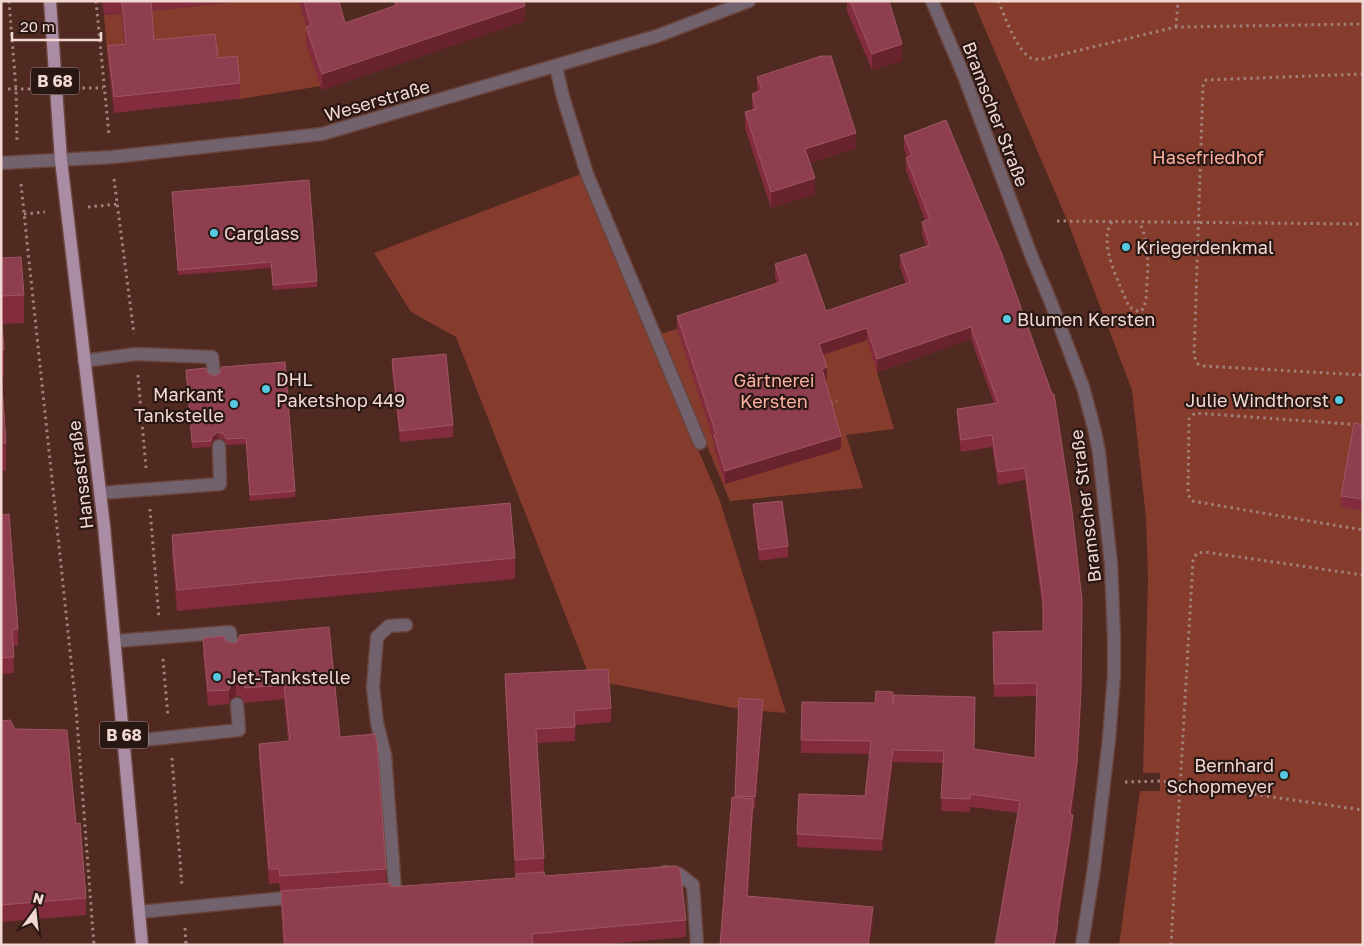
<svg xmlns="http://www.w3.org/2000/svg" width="1364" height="946" font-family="'Golos Text',sans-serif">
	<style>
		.green { fill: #853c2d }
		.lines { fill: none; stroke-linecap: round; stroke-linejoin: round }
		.minor-casing { stroke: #6a453d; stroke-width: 15 }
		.major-casing { stroke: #6a453d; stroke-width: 15 }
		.path { stroke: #a18079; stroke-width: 3; stroke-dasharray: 2.5 4; stroke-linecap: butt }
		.minor { stroke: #71626e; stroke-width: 12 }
		.major { stroke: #ab8ca5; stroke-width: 12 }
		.wall { fill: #822c3e }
		.shaded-wall { fill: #69232c }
		.building { fill: #8e3e4e; stroke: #9e5663 }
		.poi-dot { fill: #56c9e0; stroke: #291714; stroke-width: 2 }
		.labels { text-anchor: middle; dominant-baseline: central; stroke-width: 4.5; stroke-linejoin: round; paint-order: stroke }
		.shield { fill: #291714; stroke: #b69e99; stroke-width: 1 }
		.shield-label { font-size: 16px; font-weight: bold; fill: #f2d8d2 }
		.street-label { font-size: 18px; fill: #f2d8d2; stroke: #291714 }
		.park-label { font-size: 18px; fill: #fdb1a1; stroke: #291714 }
		.poi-label { font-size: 18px; fill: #f2d8d2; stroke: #291714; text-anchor: start }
	</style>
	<rect width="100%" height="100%" fill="#502921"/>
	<g class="green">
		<polygon points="242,1 299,1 311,41 306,43 321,86 240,99 237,72 154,56 151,11"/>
		<polygon points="973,1 1363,1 1363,945 1119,945 1140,791 1160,791 1160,773 1143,773 1148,578 1146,518 1132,390 1067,220"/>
		<polygon points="122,14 126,60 108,62 104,15"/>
		<polygon points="581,174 720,501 786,713 739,709 608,683 587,670 456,337 411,312 374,253"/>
		<polygon points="826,324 912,335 920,357 877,372 894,429 846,435 863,488 730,501 660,334 677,329"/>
	</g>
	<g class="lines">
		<defs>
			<g id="minor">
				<polyline points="932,1 964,76 1031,255 1050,300 1083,387 1095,432 1099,453 1111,564 1114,637 1114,675 1109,739 1094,868 1082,945"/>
				<polyline points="556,67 563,97 587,174 700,443"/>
				<polyline points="1,163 112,157 322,134 657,36 749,1"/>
				<polyline points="84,361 136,354 212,357 214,374"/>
				<polyline points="100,493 220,484 219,446"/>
				<polyline points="116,641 230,632 232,650"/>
				<polyline points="124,742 239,730 237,704"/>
				<polyline points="665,872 679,874 693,885 697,945"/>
				<polyline points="395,890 385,755 377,723 373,687 377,637 389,626 406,625"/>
				<polyline points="139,912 296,897"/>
			</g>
			<polyline id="major" points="50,1 61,160 104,526 142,945"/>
		</defs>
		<use href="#minor" class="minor-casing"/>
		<use href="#major" class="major-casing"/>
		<g class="path">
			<polyline points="9,1 16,89 17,140"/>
			<polyline points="96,1 109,135"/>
			<path d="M998,1c7,15 18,49 33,57 4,2 8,1 12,1l133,-32 187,-3"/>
			<polyline points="1176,27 1178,1"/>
			<polyline points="1363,74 1206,80 1203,84 1194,356 1198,364 1204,366 1363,375"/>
			<polyline points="76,88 103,88"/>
			<polyline points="8,89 35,89"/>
			<polyline points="114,179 134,334"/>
			<polyline points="21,184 76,708 94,945"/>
			<polyline points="88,207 118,204"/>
			<polyline points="24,214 45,212"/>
			<polyline points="1057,221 1363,224"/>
			<path d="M1112,222c-15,21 8,62 17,85l10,5 5,-4 2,-9c1,-25 6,-54 -7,-77"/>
			<polyline points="138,375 146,468"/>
			<polyline points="830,403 837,401"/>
			<polyline points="1363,425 1195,413 1189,419 1188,494 1192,501 1363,530"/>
			<polyline points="150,509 159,618"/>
			<polyline points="163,659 168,717"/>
			<polyline points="172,758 182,887"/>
			<polyline points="1125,782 1161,781 1363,810"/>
			<polyline points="185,928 186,945"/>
			<polyline points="1171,945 1193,560 1197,553 1205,552 1363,575"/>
		</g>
		<use href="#minor" class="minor"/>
		<use href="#major" class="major"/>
	</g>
	<g class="wall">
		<polygon points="102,1 242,1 152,11 154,40 218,58 240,83 240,99 114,113 108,62 108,46 124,44 122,14 104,15"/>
		<polygon points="299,1 339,1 345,23 394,6 394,1 524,1 525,21 322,90 306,43 306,27 307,27"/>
		<polygon points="847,1 889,1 902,61 872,70 847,11"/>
		<polygon points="757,77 856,148 810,163 815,194 771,208 745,128 745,112 752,110 752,94 757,92"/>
		<polygon points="946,120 1081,703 1077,775 1072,814 1073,827 1058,923 1058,934 1018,813 970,807 970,812 941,811 943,763 893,762 882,851 797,847 797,834 865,796 870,754 801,753 801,740 875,703 893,702 974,749 1035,758 1036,696 994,697 993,632 1043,631 1043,612 1025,480 998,485 992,447 961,452 957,421 957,409 994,403 971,339 877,372 867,340 823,355 827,380 825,380 841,449 725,484 714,448 714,442 677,329 677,316 777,283 775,277 775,264 826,311 906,284 900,267 900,255 926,246 922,234 922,222 925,220 906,170 906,158 907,157 904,149 904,136"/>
		<polygon points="172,192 317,281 317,287 273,290 271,268 178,275"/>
		<polygon points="1,258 24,295 24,323 2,324 4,350 4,378 2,378 6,443 6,471 1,471"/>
		<polygon points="392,359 453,425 453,437 400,442 392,371"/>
		<polygon points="186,370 208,373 295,491 295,497 250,501 246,444 227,445 223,439 218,438 212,442 211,447 192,448"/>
		<polygon points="1363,425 1363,511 1341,507 1341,496"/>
		<polygon points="753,504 788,546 788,557 759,561 753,515"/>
		<polygon points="1,515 18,629 18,646 13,646 14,673 1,674"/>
		<polygon points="172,535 515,558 515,579 177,611 172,556"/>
		<polygon points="240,635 340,737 386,869 386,883 391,887 516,878 516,875 515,875 505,688 505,674 611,708 611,722 575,725 575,741 537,743 544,858 544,872 545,876 686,920 686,937 598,945 283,945 281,907 281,891 280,891 279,883 269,884 259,758 259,744 288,741 284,699 245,703 241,697 236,696 230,700 229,704 208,706 203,653 203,638 226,641 232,643 237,642"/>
		<polygon points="739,698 763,711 755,809 753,809 748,896 873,925 720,945 735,798"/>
		<polygon points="1,721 15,729 76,824 86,898 86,915 1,922"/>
	</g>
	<g class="shaded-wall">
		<polygon points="525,6 525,21 322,90 322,74"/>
		<polygon points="902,44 902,61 872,70 872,54"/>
		<polygon points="856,133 856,148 805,164 805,149"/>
		<polygon points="815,178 815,194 771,208 771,192"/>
		<polygon points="971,327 971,339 877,372 877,359"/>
		<polygon points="867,328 867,340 819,356 819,344"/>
		<polygon points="827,367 827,380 822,381 822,369"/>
		<polygon points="218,432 218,438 212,442 211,447 211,441 212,436"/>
		<polygon points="841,436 841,449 725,484 725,471"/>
		<polygon points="1082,600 1081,703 1077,775 1070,827 1070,814"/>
		<polygon points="236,681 236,696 230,700 229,704 229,690 230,685"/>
		<polygon points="763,700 763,711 755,809 755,797"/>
		<polygon points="893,750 893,762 882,851 882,839"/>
		<polygon points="753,799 753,816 747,914 747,896"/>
		<polygon points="1073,815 1073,827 1058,923 1058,934 1056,945 1054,945 1057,921"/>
		<polygon points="873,907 873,925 870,945 868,945"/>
	</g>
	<g class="building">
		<polygon points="122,1 151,1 154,40 215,34 218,58 237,56 240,83 114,97 108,46 126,44"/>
		<polygon points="304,1 339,1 345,23 397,5 396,1 524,1 525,6 322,74 306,27 311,25"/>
		<polygon points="850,1 889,1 902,44 872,54"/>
		<polygon points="821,56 831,56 856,133 805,149 815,178 771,192 745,112 756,109 752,94 762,90 757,77"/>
		<polygon points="946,120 1001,252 1052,394 1054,394 1072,511 1082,600 1081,690 1077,762 1070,814 1073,815 1057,921 1058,921 1054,945 995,945 1020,801 970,794 970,799 941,798 944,751 893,750 882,839 797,834 799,794 865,796 871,741 801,740 802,702 875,703 876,691 893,692 893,703 894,695 975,697 974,749 1035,758 1037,683 994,684 993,632 1043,631 1043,599 1025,468 998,472 992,435 961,440 957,409 998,403 971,327 877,359 867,328 819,344 827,367 822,369 841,436 725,471 714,435 716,434 677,316 781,282 775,264 806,254 826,311 910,282 900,255 930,245 922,222 930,219 906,158 912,155 904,136"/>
		<polygon points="309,180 317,281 273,285 271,262 178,270 172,192"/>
		<polygon points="21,257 24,295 1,296 1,258"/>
		<polygon points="1,309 4,350 1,351"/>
		<polygon points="446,354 453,425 400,431 392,359"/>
		<polygon points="285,362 295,491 250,495 246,438 227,439 223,433 218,432 212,436 211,441 192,442 186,370 206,368 208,373 214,376 219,374 222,367"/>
		<polygon points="1,371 6,443 1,443"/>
		<polygon points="1354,423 1363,425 1363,499 1341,496"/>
		<polygon points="782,501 788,546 759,550 753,504"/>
		<polygon points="510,503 515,558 177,590 172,535"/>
		<polygon points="9,514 18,629 12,630 14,657 1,658 1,515"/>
		<polygon points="329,627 340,737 375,734 377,742 386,869 280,876 279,869 269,869 259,744 290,741 284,685 245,688 241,682 236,681 230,685 229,690 208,691 203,638 224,636 226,641 232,643 237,642 240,635"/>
		<polygon points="608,669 611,708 574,711 575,727 536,729 544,858 515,860 505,674"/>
		<polygon points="739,698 763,700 755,797 735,796"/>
		<polygon points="10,720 15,729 67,730 76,824 80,823 86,898 1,905 1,721"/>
		<polygon points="732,797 753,799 747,896 873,907 868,945 720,945"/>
		<polygon points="676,866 680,869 686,920 532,934 533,945 285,945 281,891 391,883 391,887 516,878 516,874 544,872 545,876"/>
	</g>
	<g class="poi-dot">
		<circle cx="214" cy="233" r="5"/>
		<circle cx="1126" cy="247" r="5"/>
		<circle cx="1007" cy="319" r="5"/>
		<circle cx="266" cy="389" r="5"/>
		<circle cx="1339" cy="400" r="5"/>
		<circle cx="234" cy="404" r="5"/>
		<circle cx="217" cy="677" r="5"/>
		<circle cx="1284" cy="775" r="5"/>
	</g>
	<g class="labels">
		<g class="shield">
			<rect x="31" y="67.5" width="48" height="27" rx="4"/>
			<rect x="100" y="721.5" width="48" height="27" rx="4"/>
		</g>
		<g class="shield-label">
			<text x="55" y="81">B 68</text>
			<text x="124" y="735">B 68</text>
		</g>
		<g class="street-label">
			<text transform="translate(377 100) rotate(-16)">Weserstraße</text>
			<text transform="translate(996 114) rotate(69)">Bramscher Straße</text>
			<text transform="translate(80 475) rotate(-97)">Hansastraße</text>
			<text transform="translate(1085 506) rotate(-97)">Bramscher Straße</text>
		</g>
		<g class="park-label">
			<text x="1208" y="157">Hasefriedhof</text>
			<text x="774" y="380">Gärtnerei<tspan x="774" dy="21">Kersten</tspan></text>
		</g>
		<g class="poi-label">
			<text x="224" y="233">Carglass</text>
			<text x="1136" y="247">Kriegerdenkmal</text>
			<text x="1017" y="319">Blumen Kersten</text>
			<text x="276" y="379">DHL<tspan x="276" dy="21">Paketshop 449</tspan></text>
			<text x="224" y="394" text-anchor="end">Markant<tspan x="224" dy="21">Tankstelle</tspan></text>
			<text x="1329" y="400" text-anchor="end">Julie Windthorst</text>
			<text x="227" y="677">Jet-Tankstelle</text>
			<text x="1274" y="765" text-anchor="end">Bernhard<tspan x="1274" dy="21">Schopmeyer</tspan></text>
		</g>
	</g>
	<rect width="1364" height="946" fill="none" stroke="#f2d8d2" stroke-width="5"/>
	<g transform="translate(35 911) rotate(15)" stroke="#291714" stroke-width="4" paint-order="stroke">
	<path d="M0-4L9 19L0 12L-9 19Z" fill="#f2d8d2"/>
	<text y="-8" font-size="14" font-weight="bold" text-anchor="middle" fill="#f2d8d2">N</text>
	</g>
	<path d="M12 32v8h89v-8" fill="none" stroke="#f2d8d2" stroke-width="2.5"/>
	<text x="20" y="32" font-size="15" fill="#f2d8d2" stroke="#291714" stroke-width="4" paint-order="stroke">20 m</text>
</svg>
